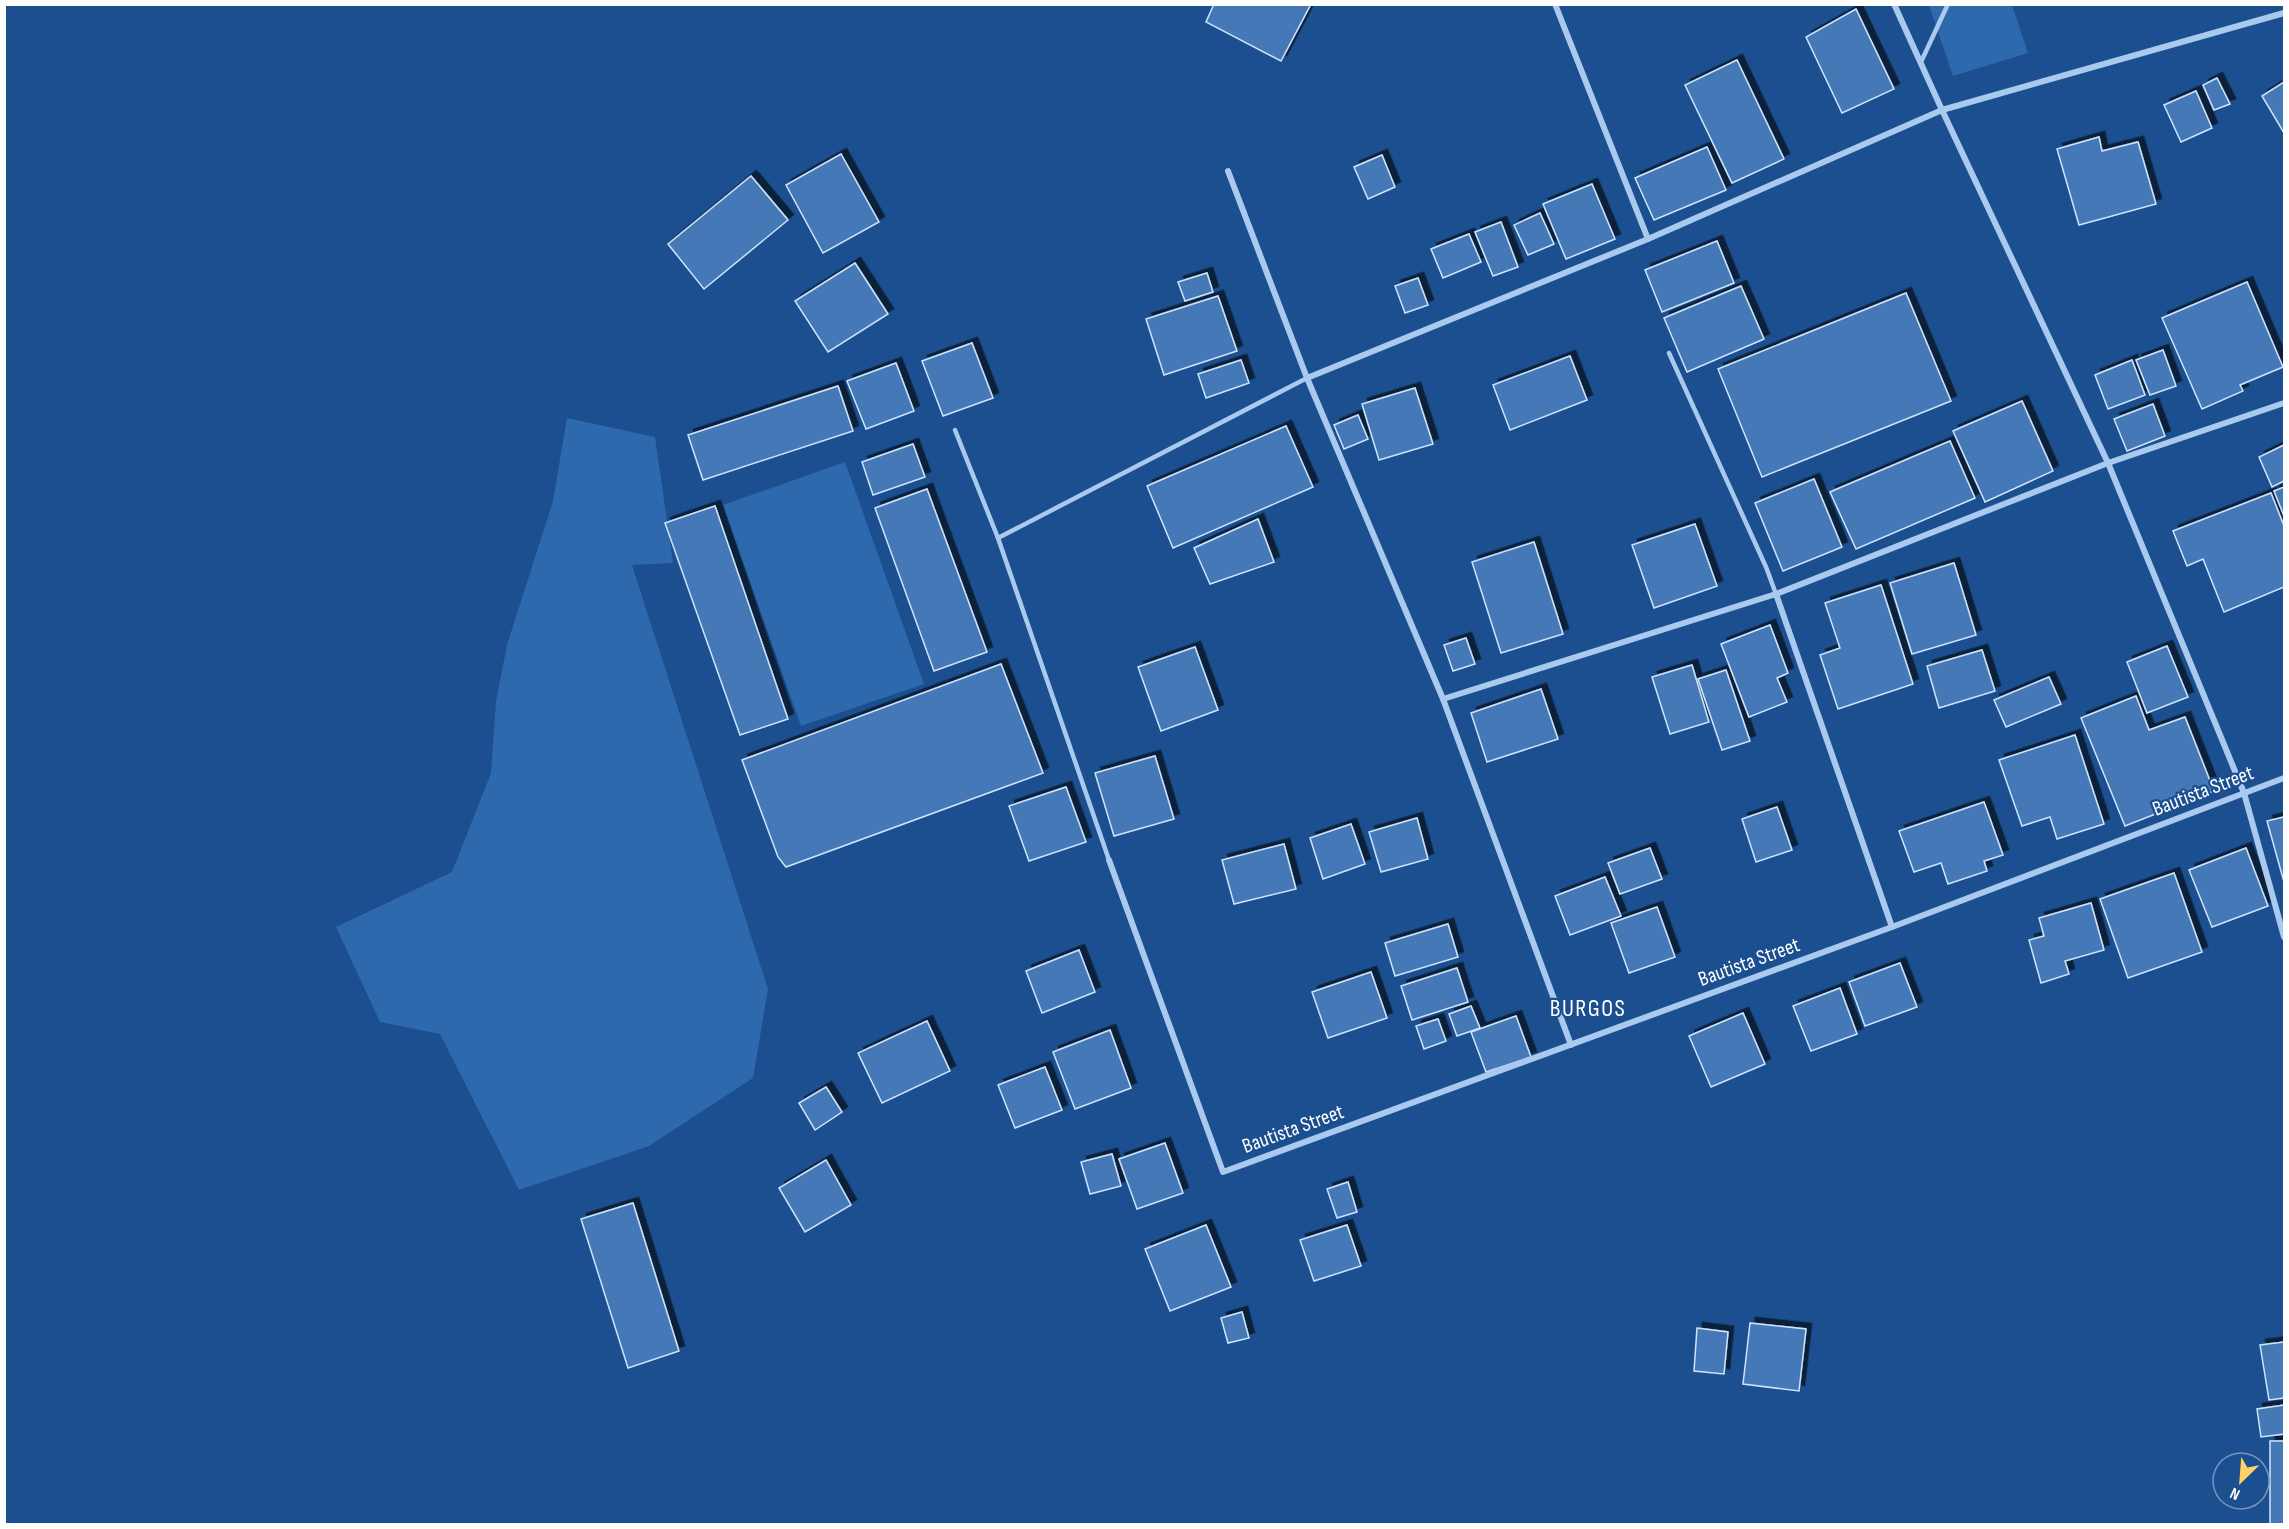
<svg xmlns="http://www.w3.org/2000/svg" width="2289" height="1529" font-family="'Sofia Sans Condensed',sans-serif">
	<style>
		.green { fill: #2e69ad }
		.building { fill: #4478b7; stroke: #cfe3fa; stroke-width: 1.5; filter: url(#shadow) }
		.lines { fill: none; stroke-linecap: round; stroke-linejoin: round }
		.lane { stroke: #a9c9ee; stroke-width: 4.5 }
		.street { stroke: #a9c9ee; stroke-width: 6 }
		.labels { text-anchor: middle; dominant-baseline: central; stroke-width: 4.5; stroke-linejoin: round; paint-order: stroke }
		.street-label { font-size: 21px; fill: #fff; stroke: #1b4f8f }
		.quarter-label { font-size: 24px; letter-spacing: 1.5px; fill: #fff; stroke: #1b4f8f }
	</style>
	<defs>
		<filter id="shadow"><feDropShadow dx="5.5" dy="-5.5" stdDeviation="0" flood-color="#0009"/></filter>
	</defs>
	<rect width="100%" height="100%" fill="#1b4f8f"/>
	<g class="green">
		<polygon points="1929,5 2012,5 2028,53 1953,76"/>
		<polygon points="567,418 655,437 673,563 632,565 768,989 753,1078 649,1146 519,1190 440,1034 380,1022 336,927 452,872 491,773 496,701 507,645 553,501"/>
		<polygon points="845,462 924,684 801,726 723,505"/>
	</g>
	<g class="building">
		<polygon points="1214,4 1311,4 1281,61 1206,22"/>
		<polygon points="1856,9 1894,89 1842,113 1806,37"/>
		<polygon points="1737,60 1784,159 1732,183 1685,85"/>
		<polygon points="2217,78 2230,104 2214,110 2203,85"/>
		<polygon points="2284,82 2284,133 2262,96"/>
		<polygon points="2196,91 2212,128 2181,142 2164,105"/>
		<polygon points="2099,137 2102,151 2138,142 2156,204 2079,225 2057,149"/>
		<polygon points="1707,147 1726,190 1654,220 1635,178"/>
		<polygon points="841,154 879,222 823,253 786,185"/>
		<polygon points="1382,155 1395,187 1368,199 1354,167"/>
		<polygon points="751,176 788,220 704,289 668,244"/>
		<polygon points="1592,184 1615,239 1566,259 1543,204"/>
		<polygon points="1540,213 1554,244 1528,255 1514,225"/>
		<polygon points="1501,222 1518,267 1493,276 1475,232"/>
		<polygon points="1469,234 1481,262 1443,278 1431,249"/>
		<polygon points="1717,241 1734,283 1662,312 1645,270"/>
		<polygon points="855,263 888,314 828,352 795,301"/>
		<polygon points="1207,273 1213,292 1185,301 1178,282"/>
		<polygon points="1418,278 1428,305 1405,313 1395,286"/>
		<polygon points="2247,282 2283,367 2240,385 2243,391 2202,409 2162,318"/>
		<polygon points="1741,286 1764,339 1687,372 1664,318"/>
		<polygon points="1906,293 1951,401 1762,477 1718,369"/>
		<polygon points="1218,296 1237,351 1164,375 1146,319"/>
		<polygon points="972,343 993,398 943,416 922,361"/>
		<polygon points="2163,350 2176,386 2150,395 2136,360"/>
		<polygon points="1570,356 1587,400 1510,430 1493,385"/>
		<polygon points="1241,360 1249,383 1206,398 1198,374"/>
		<polygon points="2132,360 2145,395 2108,409 2095,375"/>
		<polygon points="896,363 914,411 866,429 847,381"/>
		<polygon points="838,386 853,431 703,480 688,435"/>
		<polygon points="1415,388 1433,444 1379,460 1362,404"/>
		<polygon points="2022,401 2053,471 1985,502 1953,431"/>
		<polygon points="2153,404 2165,436 2127,451 2114,419"/>
		<polygon points="1358,415 1368,439 1344,449 1334,425"/>
		<polygon points="1286,426 1313,487 1173,548 1147,486"/>
		<polygon points="1950,441 1975,498 1856,549 1830,492"/>
		<polygon points="913,444 925,477 873,495 862,462"/>
		<polygon points="2284,445 2284,481 2272,487 2259,457"/>
		<polygon points="1814,479 1842,547 1783,571 1755,503"/>
		<polygon points="2284,487 2284,516 2274,491"/>
		<polygon points="927,489 987,652 934,671 875,508"/>
		<polygon points="2271,493 2284,526 2284,587 2224,612 2203,559 2187,566 2173,531"/>
		<polygon points="715,506 788,719 740,735 665,523"/>
		<polygon points="1258,519 1274,562 1210,584 1194,548"/>
		<polygon points="1695,524 1717,586 1654,608 1632,545"/>
		<polygon points="1534,542 1563,634 1501,653 1472,562"/>
		<polygon points="1954,563 1976,635 1912,654 1890,583"/>
		<polygon points="1881,585 1913,684 1838,709 1820,655 1840,648 1825,603"/>
		<polygon points="1770,625 1788,673 1777,678 1787,702 1749,717 1721,644"/>
		<polygon points="1466,638 1475,664 1453,671 1444,645"/>
		<polygon points="2167,646 2188,697 2147,713 2127,662"/>
		<polygon points="1195,647 1218,710 1161,731 1138,667"/>
		<polygon points="1982,650 1995,691 1939,708 1927,666"/>
		<polygon points="1001,664 1043,773 786,867 778,857 742,760"/>
		<polygon points="1692,665 1709,722 1670,734 1652,677"/>
		<polygon points="1726,670 1750,741 1722,750 1698,679"/>
		<polygon points="2049,677 2061,704 2006,727 1994,700"/>
		<polygon points="1541,689 1558,739 1487,762 1471,713"/>
		<polygon points="2136,696 2149,730 2185,717 2214,791 2125,826 2081,718"/>
		<polygon points="2075,735 2104,824 2057,839 2050,817 2022,826 1999,760"/>
		<polygon points="1155,756 1174,819 1114,836 1095,773"/>
		<polygon points="1066,787 1086,842 1029,861 1009,806"/>
		<polygon points="1984,802 2003,855 1984,861 1987,871 1948,884 1941,863 1914,872 1899,831"/>
		<polygon points="1777,807 1792,850 1756,862 1742,819"/>
		<polygon points="2284,817 2284,882 2267,821"/>
		<polygon points="1417,818 1428,859 1381,872 1369,832"/>
		<polygon points="1351,824 1365,864 1323,879 1310,838"/>
		<polygon points="1284,844 1296,889 1234,904 1222,860"/>
		<polygon points="1650,848 1662,879 1620,894 1608,863"/>
		<polygon points="2246,848 2268,906 2212,927 2189,870"/>
		<polygon points="2174,873 2202,952 2128,978 2100,899"/>
		<polygon points="1605,877 1621,916 1570,935 1555,896"/>
		<polygon points="2091,903 2104,950 2065,961 2069,974 2041,983 2029,940 2044,936 2039,918"/>
		<polygon points="1657,907 1675,957 1629,973 1611,923"/>
		<polygon points="1448,924 1458,957 1395,976 1385,943"/>
		<polygon points="1079,950 1095,992 1042,1013 1026,971"/>
		<polygon points="1900,963 1917,1007 1865,1026 1849,982"/>
		<polygon points="1457,968 1468,1002 1412,1020 1401,986"/>
		<polygon points="1371,972 1387,1018 1328,1038 1312,992"/>
		<polygon points="1840,988 1857,1034 1811,1051 1793,1006"/>
		<polygon points="1471,1006 1480,1028 1457,1036 1449,1014"/>
		<polygon points="1743,1013 1765,1064 1711,1087 1689,1036"/>
		<polygon points="1516,1016 1531,1057 1486,1072 1471,1032"/>
		<polygon points="1438,1019 1446,1041 1424,1049 1416,1026"/>
		<polygon points="927,1021 950,1071 882,1103 858,1053"/>
		<polygon points="1110,1030 1131,1088 1075,1109 1053,1052"/>
		<polygon points="1045,1067 1062,1110 1015,1128 998,1085"/>
		<polygon points="826,1087 842,1112 815,1130 799,1103"/>
		<polygon points="1165,1143 1183,1193 1137,1209 1119,1159"/>
		<polygon points="1112,1154 1121,1186 1090,1194 1081,1162"/>
		<polygon points="826,1160 851,1205 805,1232 779,1188"/>
		<polygon points="1348,1182 1357,1212 1337,1218 1327,1189"/>
		<polygon points="633,1203 679,1351 628,1368 581,1219"/>
		<polygon points="1206,1225 1231,1287 1170,1311 1145,1249"/>
		<polygon points="1347,1225 1361,1266 1314,1281 1300,1240"/>
		<polygon points="1242,1312 1249,1338 1228,1343 1221,1318"/>
		<polygon points="1750,1323 1806,1329 1799,1391 1743,1384"/>
		<polygon points="1697,1328 1728,1332 1724,1374 1694,1371"/>
		<polygon points="2284,1342 2284,1398 2269,1400 2260,1345"/>
		<polygon points="2284,1405 2284,1434 2261,1437 2257,1409"/>
		<rect x="2270" y="1441" width="14" height="83"/>
	</g>
	<g class="lines">
		<g class="lane">
			<polyline points="1921,62 1948,4"/>
			<polyline points="1669,353 1766,567 1776,594"/>
			<polyline points="955,430 998,538 1109,860"/>
			<polyline points="998,538 1307,378"/>
		</g>
		<g class="street">
			<polyline points="1555,4 1648,239"/>
			<polyline points="1894,4 1942,110 2108,463 2244,793 2284,937"/>
			<polyline points="1228,171 1307,378 1443,699 1571,1045"/>
			<polyline points="1307,378 1648,239 1942,110 2284,13"/>
			<polyline points="1776,594 1892,927"/>
			<polyline points="1443,699 1776,594 2108,463 2284,403"/>
			<polyline points="1109,860 1223,1172 1892,927 2284,778"/>
		</g>
	</g>
	<g class="labels">
		<g class="street-label">
			<text transform="translate(2203 791) rotate(-21)">Bautista Street</text>
			<text transform="translate(1749 962) rotate(-20)">Bautista Street</text>
			<text transform="translate(1293 1129) rotate(-20)">Bautista Street</text>
		</g>
		<g class="quarter-label">
			<text x="1588" y="1008">BURGOS</text>
		</g>
	</g>
	<rect width="2289" height="1529" fill="none" stroke="#ffffff" stroke-width="12"/>
	<g transform="translate(2241 1481) rotate(205)"><circle r="28" fill="#1b4f8f" stroke="#7695bc" stroke-width="1.5"/>
	<path d="M0-4.5L10 22L0 15L-10 22Z" fill="#ffd166"/>
	<text y="-9" font-size="16" font-weight="bold" text-anchor="middle" fill="#ffffff">N</text>
	</g>
</svg>
